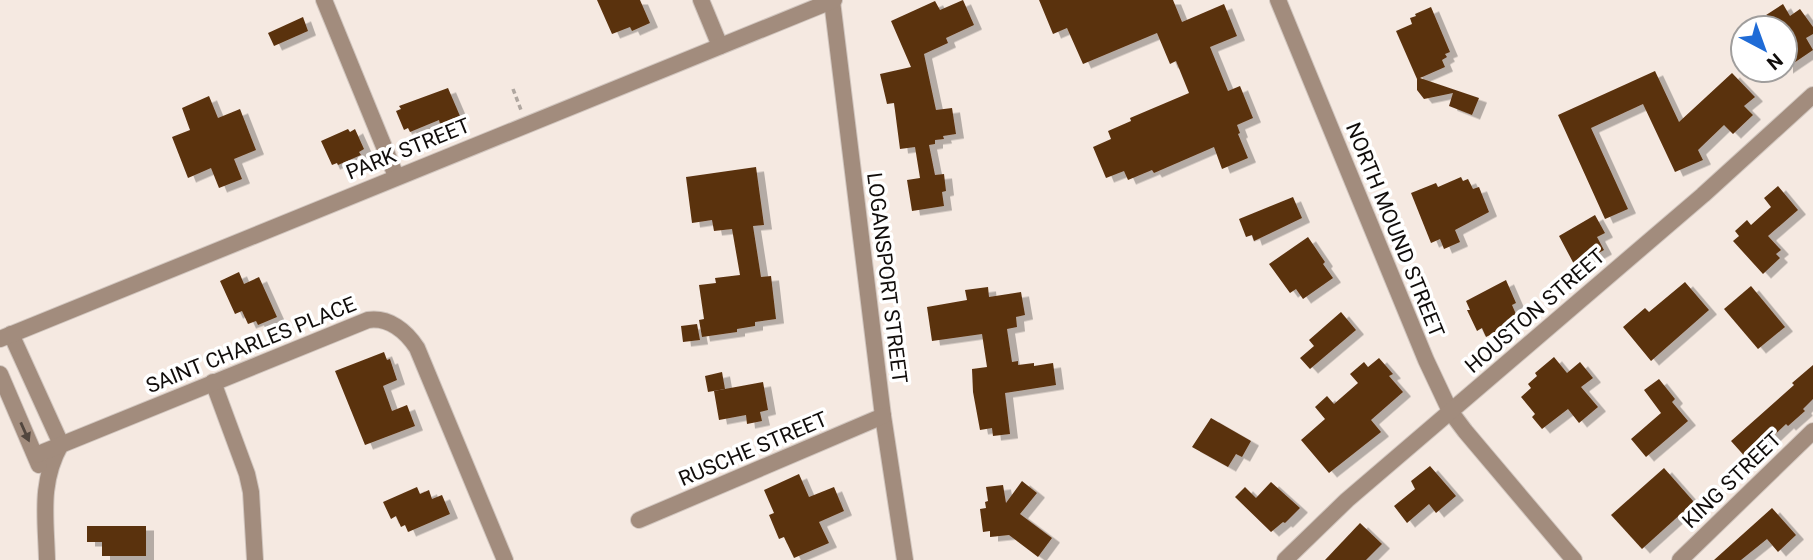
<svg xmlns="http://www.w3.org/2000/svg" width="1813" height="560" font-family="Roboto,sans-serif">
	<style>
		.building { fill: #5a310e; filter: url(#shadow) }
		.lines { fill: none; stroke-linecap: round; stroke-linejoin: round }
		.minor-casing { stroke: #d1c6bf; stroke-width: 18 }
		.path { stroke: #b0a7a0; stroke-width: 3.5; stroke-dasharray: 5 3.5; stroke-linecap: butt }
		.minor { stroke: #a28c7d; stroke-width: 16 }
		.oneway { fill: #52463e }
		.labels { text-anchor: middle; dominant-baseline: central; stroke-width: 7; stroke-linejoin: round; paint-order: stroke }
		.street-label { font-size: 21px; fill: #110d0b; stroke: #fff }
	</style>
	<defs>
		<filter id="shadow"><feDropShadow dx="8" dy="4.5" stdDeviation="0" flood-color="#0004"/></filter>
	</defs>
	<rect width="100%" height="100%" fill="#f5e9e1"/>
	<g class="building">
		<polygon points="597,0 640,0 650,23 632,31 630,27 612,34"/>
		<polygon points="963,0 974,25 946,38 948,43 924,54 936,110 952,108 956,134 943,136 944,139 935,140 935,144 929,145 935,175 944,174 946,191 942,192 944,206 912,211 907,180 920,178 915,147 900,149 894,103 887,104 880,74 911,67 891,21 935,1 940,10"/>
		<polygon points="1039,0 1173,0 1182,22 1224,4 1237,36 1210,47 1228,91 1240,86 1253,118 1237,125 1240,133 1238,134 1248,158 1222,169 1214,147 1154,173 1152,170 1128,180 1124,171 1106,178 1093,147 1111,139 1108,131 1131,121 1130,118 1189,93 1176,61 1170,64 1157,33 1083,64 1067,28 1053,34"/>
		<polygon points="1783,4 1790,16 1800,9 1813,27 1813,34 1806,38 1813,50 1785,69 1785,28 1746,28"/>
		<polygon points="1431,7 1450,52 1445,54 1447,57 1442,60 1445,67 1420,78 1479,98 1472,115 1449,106 1453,93 1424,99 1417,90 1417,79 1396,31 1412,24 1410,18 1416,16 1415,14"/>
		<polygon points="303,17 308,31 274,46 268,33"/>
		<polygon points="1655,71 1679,122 1732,73 1755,97 1744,106 1753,115 1733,134 1724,125 1698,150 1703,160 1675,172 1643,104 1591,128 1628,209 1605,219 1558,115"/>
		<polygon points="448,88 460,116 440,124 439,120 410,132 408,128 404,130 396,111 401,109 399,106"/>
		<polygon points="209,96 218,118 240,109 256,150 234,159 242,179 219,188 211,168 188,178 172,137 190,130 182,108"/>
		<polygon points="348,129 350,132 355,129 364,149 359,152 361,155 338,165 337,163 332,165 321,141"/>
		<polygon points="756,167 764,225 753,226 761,277 771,276 776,319 755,322 755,326 737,329 737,332 702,337 699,320 704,319 699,285 716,283 715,278 740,275 732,229 714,231 712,220 692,223 686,177"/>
		<polygon points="1461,177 1463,181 1468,179 1473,189 1479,187 1489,212 1455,230 1460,242 1444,249 1440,239 1431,243 1411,193 1436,183 1438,187"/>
		<polygon points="1778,186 1798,210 1768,236 1781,250 1776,254 1780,258 1763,274 1733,241 1739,236 1735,231 1747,220 1751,225 1771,207 1764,198"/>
		<polygon points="1293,197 1302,218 1254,241 1252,235 1246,237 1239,219"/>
		<polygon points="1595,215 1605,233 1597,237 1604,250 1575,266 1559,236"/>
		<polygon points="1308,237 1325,262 1323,264 1333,278 1303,299 1296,289 1290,293 1269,264"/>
		<polygon points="239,272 244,284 259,277 277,317 258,325 256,321 248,324 242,311 235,314 220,281"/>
		<polygon points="1506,280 1516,303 1512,305 1519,321 1486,337 1482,328 1477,331 1467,310 1470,310 1466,301"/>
		<polygon points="1685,282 1709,310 1651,361 1623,327 1645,308 1649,312"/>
		<polygon points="1751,286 1785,327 1758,349 1724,309"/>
		<polygon points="988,287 989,297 1021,292 1025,315 1016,317 1017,327 1007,329 1012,362 1018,361 1018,365 1034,363 1034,366 1053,363 1056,385 1005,393 1010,434 993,436 992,428 980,430 973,392 972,369 987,367 982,334 932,341 927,307 967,300 965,290"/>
		<polygon points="1341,312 1356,330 1310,369 1300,358 1314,346 1309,340"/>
		<polygon points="697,324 700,340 683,342 681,326"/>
		<polygon points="384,352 387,360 390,359 397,380 383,386 392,411 407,405 415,426 365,445 335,371"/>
		<polygon points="1554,357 1567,373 1580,362 1593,378 1581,387 1598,407 1579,423 1568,409 1542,429 1532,417 1535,414 1521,397 1531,388 1528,384 1537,376 1535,373"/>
		<polygon points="1379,358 1393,374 1389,376 1403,392 1371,420 1381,432 1329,473 1301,440 1325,419 1315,407 1327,396 1334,404 1358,383 1350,374 1364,362 1368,367"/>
		<polygon points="1813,365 1813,399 1803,409 1805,411 1788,426 1786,424 1748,460 1731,441 1794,385 1792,383"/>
		<polygon points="722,372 725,389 708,392 705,376"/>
		<polygon points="1659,379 1675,399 1672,402 1688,421 1646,457 1631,439 1661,413 1644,390"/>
		<polygon points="763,382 768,410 760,412 762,421 747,424 746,415 719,420 714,391"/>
		<polygon points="1211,418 1251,441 1242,457 1236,454 1228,467 1192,447"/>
		<polygon points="1430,466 1456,496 1436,513 1429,504 1407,523 1394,506 1415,489 1411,481"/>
		<polygon points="1664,468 1694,502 1642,549 1611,515"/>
		<polygon points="799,474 809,497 834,487 844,511 819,522 829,543 794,558 784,537 779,539 769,515 774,513 764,490"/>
		<polygon points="1022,481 1037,493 1020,514 1052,538 1038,557 1009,535 990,537 990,531 983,532 980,509 986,508 985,502 988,501 986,487 1003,485 1006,503"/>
		<polygon points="1271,482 1300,508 1285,523 1283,522 1271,532 1235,497 1245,487 1256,498"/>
		<polygon points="417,487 420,494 429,490 432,499 442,495 450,514 408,532 405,525 401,527 396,516 391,519 383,502"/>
		<polygon points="1772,508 1796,535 1778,552 1767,539 1741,560 1714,560"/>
		<polygon points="1360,523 1382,544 1366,560 1325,560"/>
		<polygon points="87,526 146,526 146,556 102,556 102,542 87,542"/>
	</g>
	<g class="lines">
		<defs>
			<g id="minor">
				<polyline points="324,0 396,176"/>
				<polyline points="701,0 720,46"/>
				<polyline points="1278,0 1426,360 1450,411 1465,431 1574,560"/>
				<polyline points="832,1 883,416 905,560"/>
				<path d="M11,334l50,110c-22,39 -15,74 -14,116"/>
				<polyline points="0,339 834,0"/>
				<polyline points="0,374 39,465"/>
				<polyline points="213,382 247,474 251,492 255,560"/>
				<path d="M36,455l332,-135c21,-3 38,11 49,28l88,212"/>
				<polyline points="639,520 883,416"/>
				<polyline points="1285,560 1347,500 1703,195 1813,95"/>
				<polyline points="1680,560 1813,431"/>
			</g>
		</defs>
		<use href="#minor" class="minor-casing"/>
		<polyline class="path" points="513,89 521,110"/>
		<use href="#minor" class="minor"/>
	</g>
	<defs><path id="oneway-solid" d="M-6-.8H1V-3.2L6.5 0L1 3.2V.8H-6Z" transform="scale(1.75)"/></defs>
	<use class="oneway" href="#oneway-solid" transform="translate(25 432) rotate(66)"/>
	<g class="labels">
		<g class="street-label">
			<text transform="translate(408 149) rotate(-22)">PARK STREET</text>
			<text transform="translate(1395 230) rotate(68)">NORTH MOUND STREET</text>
			<text transform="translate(887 278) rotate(83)">LOGANSPORT STREET</text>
			<text transform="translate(1535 311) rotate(-41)">HOUSTON STREET</text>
			<text transform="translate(251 345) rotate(-22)">SAINT CHARLES PLACE</text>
			<text transform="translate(753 449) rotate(-23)">RUSCHE STREET</text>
			<text transform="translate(1732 480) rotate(-44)">KING STREET</text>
		</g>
	</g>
	<g transform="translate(1764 49) rotate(139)"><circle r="33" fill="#ffffff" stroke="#a09e9d" stroke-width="2"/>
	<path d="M0-5L12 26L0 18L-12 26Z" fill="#1f6bd6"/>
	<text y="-10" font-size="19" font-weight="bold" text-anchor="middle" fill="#110d0b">N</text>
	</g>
</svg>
